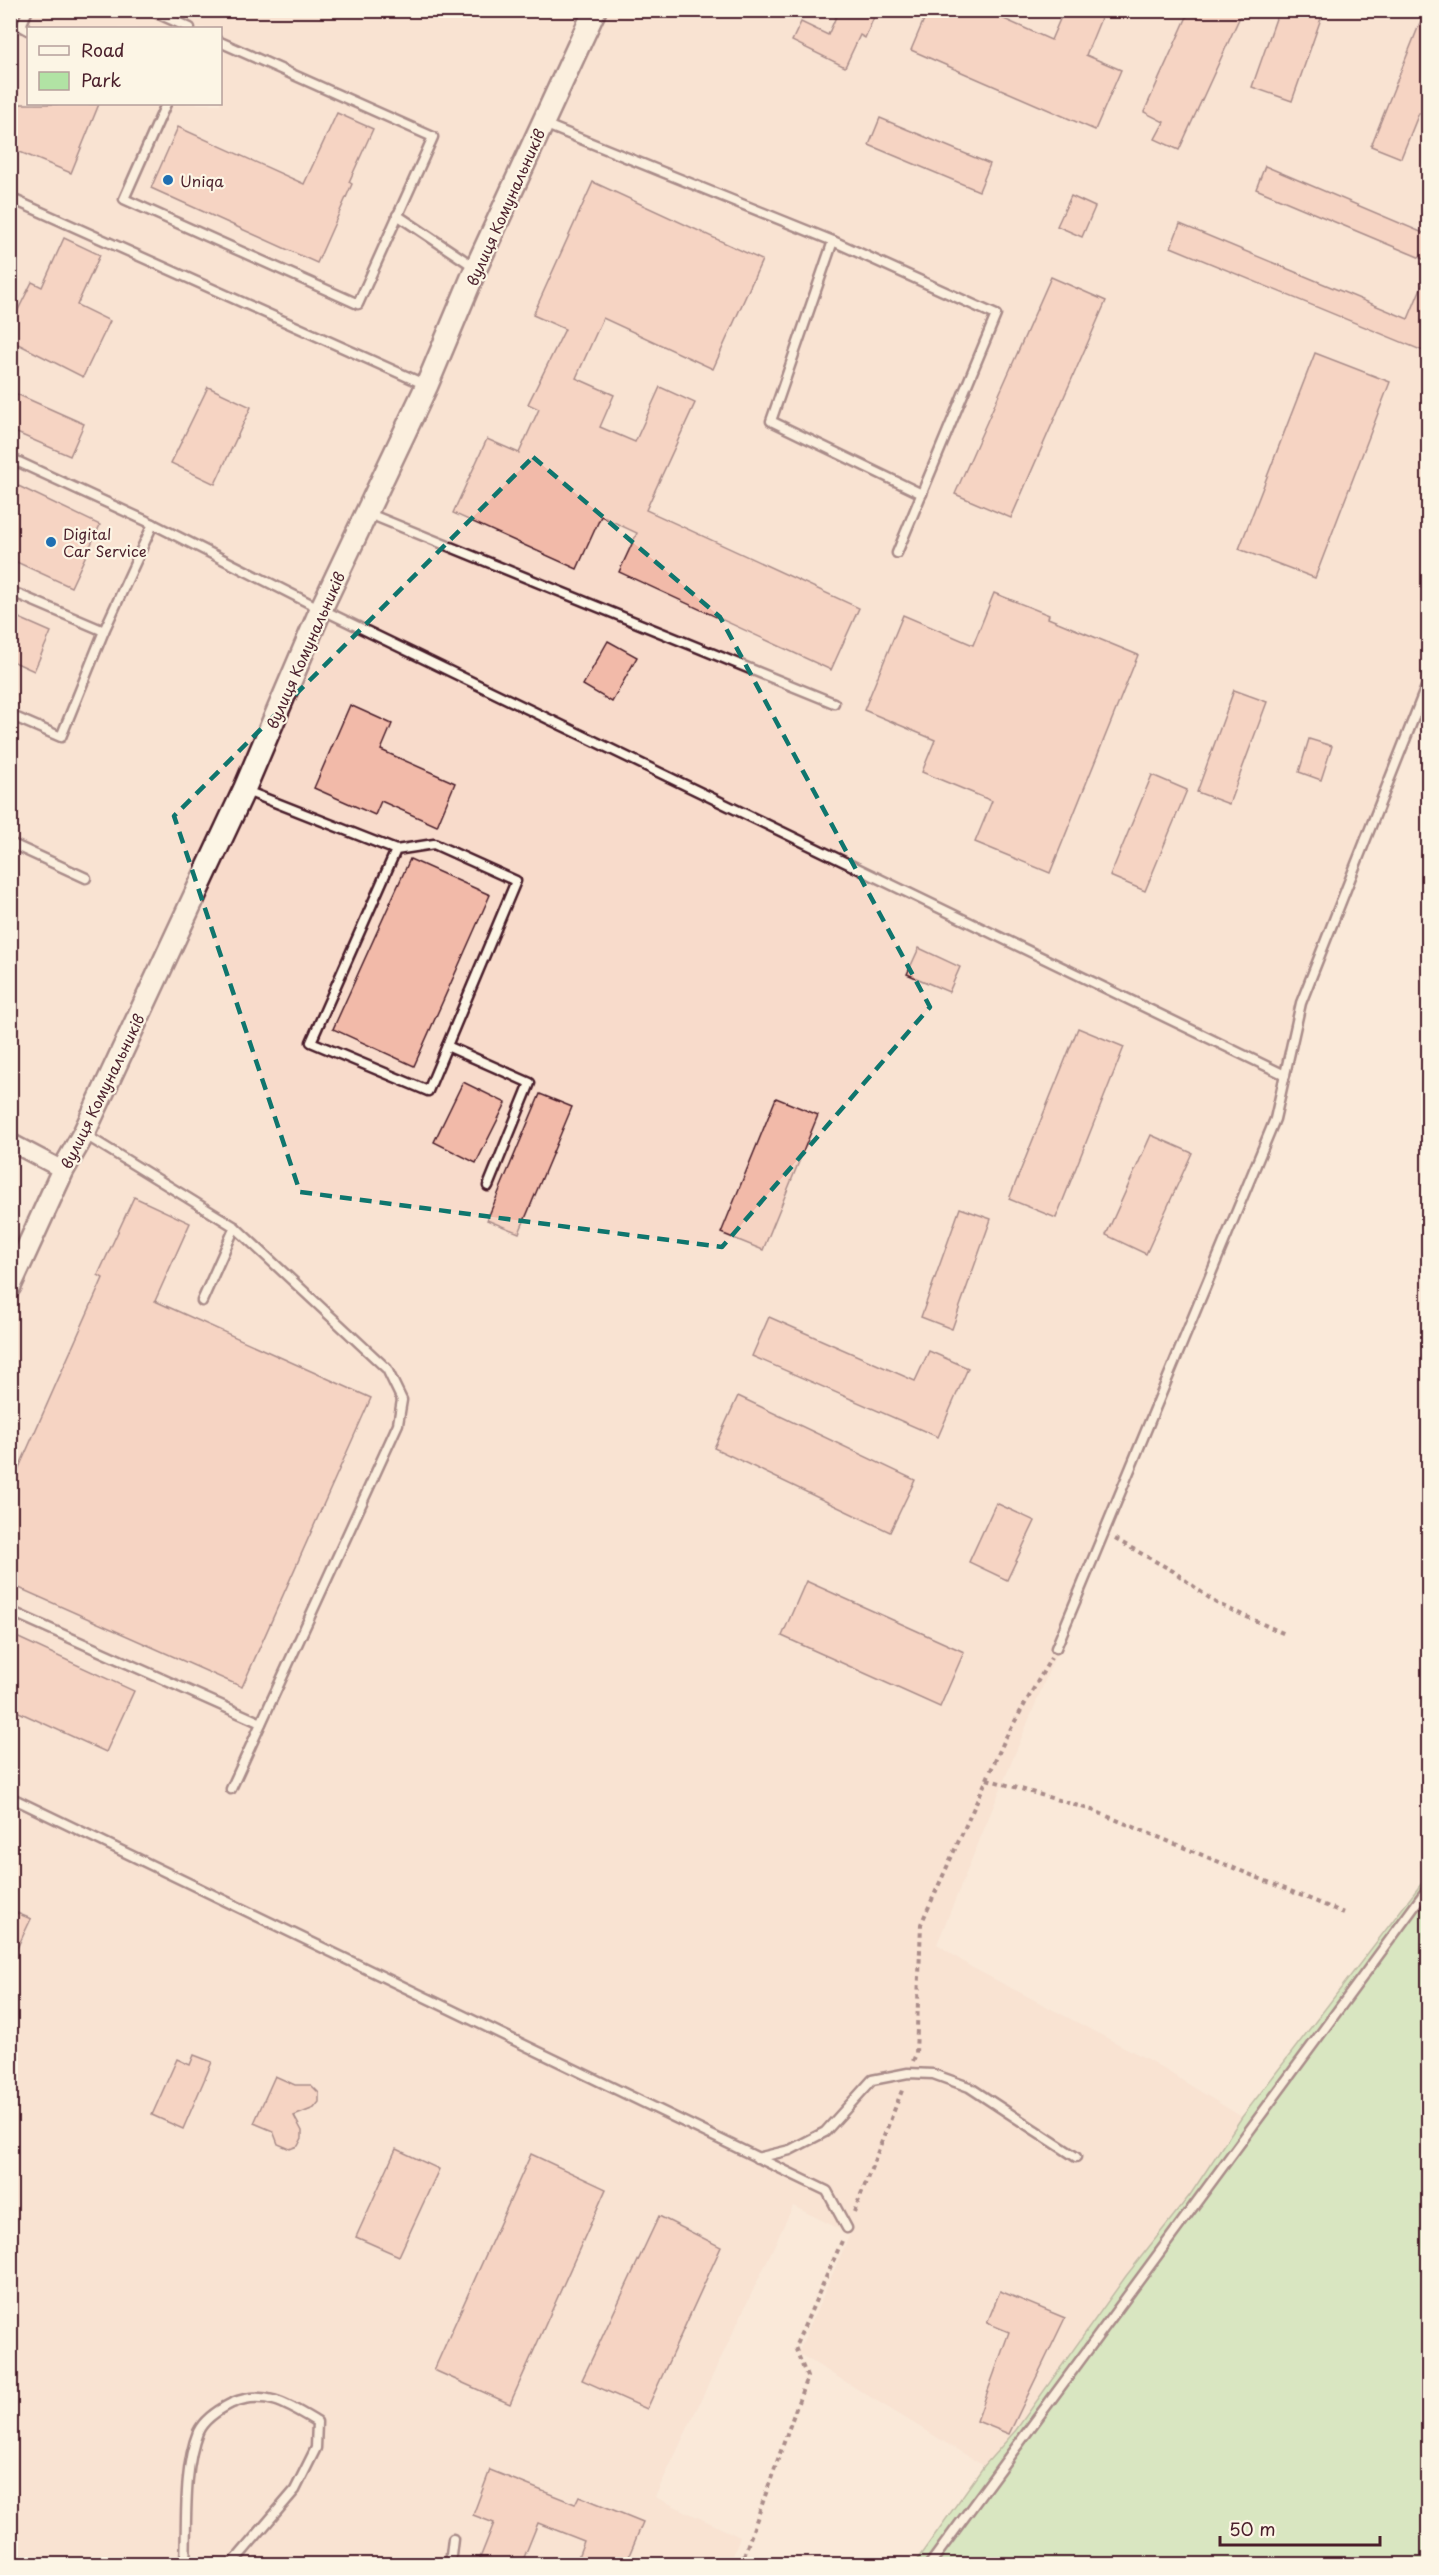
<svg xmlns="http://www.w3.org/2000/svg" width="1439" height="2575" font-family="'Playpen Sans',sans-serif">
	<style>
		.built { fill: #f8dbcb; fill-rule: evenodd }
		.green { fill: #b1e3a4; stroke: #7e8168; stroke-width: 1.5 }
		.building { fill: #f2baa9; stroke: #4a1f2b; stroke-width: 1.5 }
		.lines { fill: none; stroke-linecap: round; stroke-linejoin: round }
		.service-casing { stroke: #4a1f2b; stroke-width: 13 }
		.minor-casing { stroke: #4a1f2b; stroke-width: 21 }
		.tertiary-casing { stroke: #4a1f2b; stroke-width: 26 }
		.path { stroke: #4a1f2b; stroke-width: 4; stroke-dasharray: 4.5 4.5; stroke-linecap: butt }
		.service { stroke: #fcf5e5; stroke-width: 8 }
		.minor { stroke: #fcf5e5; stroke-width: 16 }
		.tertiary { stroke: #fcf5e5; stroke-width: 21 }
		.marked { fill: none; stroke: #0f766e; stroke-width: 4.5; stroke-dasharray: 12 8; stroke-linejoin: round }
		.poi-dot { fill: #1f6fb2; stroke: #fcf5e5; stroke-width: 2 }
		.labels { text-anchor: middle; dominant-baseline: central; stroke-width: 4.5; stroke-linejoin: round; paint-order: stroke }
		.poi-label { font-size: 15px; fill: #4a1f2b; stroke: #fcf5e5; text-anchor: start }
		.street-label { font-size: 15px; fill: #4a1f2b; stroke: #fcf5e5 }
	</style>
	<rect width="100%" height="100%" fill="#fae9d9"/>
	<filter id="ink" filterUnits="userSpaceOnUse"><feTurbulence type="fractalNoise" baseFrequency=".0167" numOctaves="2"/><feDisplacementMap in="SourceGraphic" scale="12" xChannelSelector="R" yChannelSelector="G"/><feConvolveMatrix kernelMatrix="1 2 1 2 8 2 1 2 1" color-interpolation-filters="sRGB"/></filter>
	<g filter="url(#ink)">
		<path class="built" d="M10,11h1418v680l-127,312 -26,116 -338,825 34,23 178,93 93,57 186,-242v689h-514l70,-98 -186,-113 52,-119 -57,-28 -138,291 85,40 -10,27h-719l-1,-1262 60,-131 -59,-37zM28,28h192v76h-192z"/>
		<polygon class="green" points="1428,1875 1428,2564 914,2564 984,2466 1016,2430 1126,2276 1190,2195 1242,2117"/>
		<g class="building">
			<polygon points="839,10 877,10 865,38 860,35 845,67 792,41 801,22 828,35"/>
			<polygon points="928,10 984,10 1051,40 1064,10 1089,10 1102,16 1086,55 1121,70 1095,130 911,50"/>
			<polygon points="1190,10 1243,10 1179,150 1155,139 1164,122 1144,112"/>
			<polygon points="1279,10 1324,10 1292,101 1252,87"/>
			<polygon points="1425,10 1428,10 1428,117 1419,113 1401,158 1371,146"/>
			<polygon points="16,104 99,104 71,173 10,148 10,117"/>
			<polygon points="337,113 373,129 349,182 352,184 317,263 151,188 178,127 304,184"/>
			<polygon points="880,118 990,164 979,191 869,145"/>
			<polygon points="1265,166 1428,235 1428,261 1256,189"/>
			<polygon points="593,182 762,260 713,369 603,318 576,378 614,395 600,427 635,442 660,387 695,403 646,510 859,608 831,670 619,572 637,533 601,516 577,569 453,513 487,439 519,453 539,409 528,404 565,329 533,315"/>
			<polygon points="1071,196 1095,207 1082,237 1057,226"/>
			<polygon points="1180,224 1408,319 1428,271 1428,353 1171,247"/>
			<polygon points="64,238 100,255 77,305 110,321 83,377 10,340 10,326 32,282 42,287"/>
			<polygon points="1051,277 1106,301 1011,518 955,494"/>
			<polygon points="1315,353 1390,382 1315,578 1239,549"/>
			<polygon points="208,387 251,407 215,484 171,463"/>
			<polygon points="10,391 84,424 70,456 10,430"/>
			<polygon points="10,482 100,525 71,587 10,559"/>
			<polygon points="994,593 1049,615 1048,618 1138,655 1050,873 975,842 992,801 922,772 935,740 864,710 903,615 973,645"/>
			<polygon points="10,614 51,632 34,671 10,660"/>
			<polygon points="608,641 637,657 612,702 583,685"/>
			<polygon points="1234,690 1267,702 1229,804 1197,792"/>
			<polygon points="350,705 392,724 381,750 455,783 437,826 381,801 375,815 314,788"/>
			<polygon points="1309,739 1332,746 1321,780 1299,772"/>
			<polygon points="1152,775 1187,790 1145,891 1110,876"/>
			<polygon points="410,859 490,895 414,1066 333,1029"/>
			<polygon points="919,948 960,967 949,992 907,974"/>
			<polygon points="1078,1028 1124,1047 1056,1218 1009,1199"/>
			<polygon points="463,1082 506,1103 476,1163 434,1142"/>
			<polygon points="540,1094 572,1107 519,1233 487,1220"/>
			<polygon points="776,1098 818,1115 763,1250 721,1233"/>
			<polygon points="1151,1135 1192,1153 1146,1254 1106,1235"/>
			<polygon points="134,1197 190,1223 155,1301 371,1398 242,1687 10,1584 10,1488 103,1278 98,1275"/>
			<polygon points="960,1208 991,1219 952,1329 921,1317"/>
			<polygon points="769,1317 915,1381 929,1351 968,1368 938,1437 752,1356"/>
			<polygon points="738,1396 915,1480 890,1532 714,1448"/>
			<polygon points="996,1503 1035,1521 1007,1580 969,1562"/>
			<polygon points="806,1581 964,1652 940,1707 782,1636"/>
			<polygon points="10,1634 134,1691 106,1752 10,1708"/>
			<polygon points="10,1910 31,1919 10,1963"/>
			<polygon points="194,2055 212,2062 183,2129 152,2115 177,2059 190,2065"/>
			<polygon points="275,2076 295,2085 311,2085 319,2093 319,2102 314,2108 294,2116 302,2131 302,2138 298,2146 290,2149 278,2144 273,2131 254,2123"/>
			<polygon points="396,2149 439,2169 399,2256 356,2237"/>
			<polygon points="531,2154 606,2189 510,2404 434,2370"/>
			<polygon points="659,2216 721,2247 647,2409 582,2380"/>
			<polygon points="1000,2291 1065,2318 1009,2434 977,2421 1009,2332 987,2323"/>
			<polygon points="490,2470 575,2504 579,2496 643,2522 625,2565 575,2565 584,2541 538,2523 521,2565 497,2565 480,2558 494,2523 473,2515"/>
		</g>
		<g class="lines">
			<defs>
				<g id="service">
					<polyline points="28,10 21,26 28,30"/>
					<polyline points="150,10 190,28"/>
					<polyline points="166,104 124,199 358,304 433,137 220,42"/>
					<polyline points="544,124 833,241 996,315 897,553"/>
					<polyline points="10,198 426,385"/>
					<polyline points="397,215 476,268"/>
					<polyline points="833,241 771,421 922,494"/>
					<polyline points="10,458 153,524 321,609 1285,1075"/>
					<polyline points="367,513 834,703"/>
					<polyline points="10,591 104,631 61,737 10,715"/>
					<polyline points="104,631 153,524"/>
					<polyline points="244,790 396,850 311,1042 428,1091 516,881 434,844 396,850"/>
					<polyline points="10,843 86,878"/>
					<polyline points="447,1046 530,1083 488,1186"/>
					<polyline points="84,1134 235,1227 202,1301"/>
					<polyline points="10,1611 261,1723"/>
					<polyline points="1056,1648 1275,1119 1301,1003 1428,682"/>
					<polyline points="231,1789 398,1424 402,1400 387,1369 235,1227"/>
					<polyline points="10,1797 827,2191 847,2228"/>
					<polyline points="757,2158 790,2150 825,2132 872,2080 908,2073 933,2074 969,2087 1076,2157"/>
					<polyline points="10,2558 25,2564"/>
					<path d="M185,2564c2,-40 -2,-94 13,-132 6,-13 22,-23 34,-29 33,-14 57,2 85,19l-1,26 -21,42 -63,74"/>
					<polyline points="450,2564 453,2539"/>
					<polyline points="930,2564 1428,1888"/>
				</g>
				<polyline id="minor" points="10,1142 63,1170"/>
				<polyline id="tertiary" points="10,1286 63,1170 84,1133 244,790 321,609 427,385 476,268 595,10"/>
			</defs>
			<use href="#service" class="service-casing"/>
			<use href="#minor" class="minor-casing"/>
			<use href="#tertiary" class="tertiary-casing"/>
			<g class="path">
				<polyline points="1115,1539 1173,1571 1216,1603 1285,1634"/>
				<polyline points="987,1779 1092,1810 1344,1913"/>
				<polyline points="913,2061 916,2054 921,1924 1006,1737 1051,1658"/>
				<polyline points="854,2212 903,2088"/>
				<polyline points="741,2564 807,2377 795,2347 842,2241"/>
			</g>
			<use href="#service" class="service"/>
			<use href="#minor" class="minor"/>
			<use href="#tertiary" class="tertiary"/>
		</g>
	</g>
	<path d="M0 0H1439V2575H0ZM533,457l187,160 210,390 -208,240 -422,-55 -126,-376z" fill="#fae9d9" fill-opacity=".55" fill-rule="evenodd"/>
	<path class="marked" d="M533,457l187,160 210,390 -208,240 -422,-55 -126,-376z"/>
	<g class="poi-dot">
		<circle cx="168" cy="180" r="6"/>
		<circle cx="51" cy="542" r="6"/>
	</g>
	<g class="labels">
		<g class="poi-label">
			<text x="180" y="180">Uniqa</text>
			<text x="63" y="533">Digital<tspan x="63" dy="17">Car Service</tspan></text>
		</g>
		<g class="street-label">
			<text transform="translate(505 207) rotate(-66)">вулиця Комунальників</text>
			<text transform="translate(305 650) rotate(-66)">вулиця Комунальників</text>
			<text transform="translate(102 1091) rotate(-64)">вулиця Комунальників</text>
		</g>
	</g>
	<rect width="1439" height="2575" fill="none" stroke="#fcf5e5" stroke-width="36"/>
	<rect x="18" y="18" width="1403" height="2539" fill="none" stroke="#4a1f2b" stroke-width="2" filter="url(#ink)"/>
	<rect x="27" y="27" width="195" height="78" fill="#fcf5e5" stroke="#b59f9b" stroke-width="1.5"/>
	<rect x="39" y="46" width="30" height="9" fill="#fcf5e5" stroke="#b59f9b" stroke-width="1.5"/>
	<text x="81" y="57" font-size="18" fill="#4a1f2b">Road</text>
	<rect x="39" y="72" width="30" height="18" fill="#b1e3a4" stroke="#b59f9b" stroke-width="1.5"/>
	<text x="81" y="87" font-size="18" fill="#4a1f2b">Park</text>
	<path d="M1220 2536v9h160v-9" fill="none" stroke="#4a1f2b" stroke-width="3"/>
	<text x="1229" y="2536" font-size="18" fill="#4a1f2b" stroke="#fcf5e5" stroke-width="4.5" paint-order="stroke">50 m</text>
</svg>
